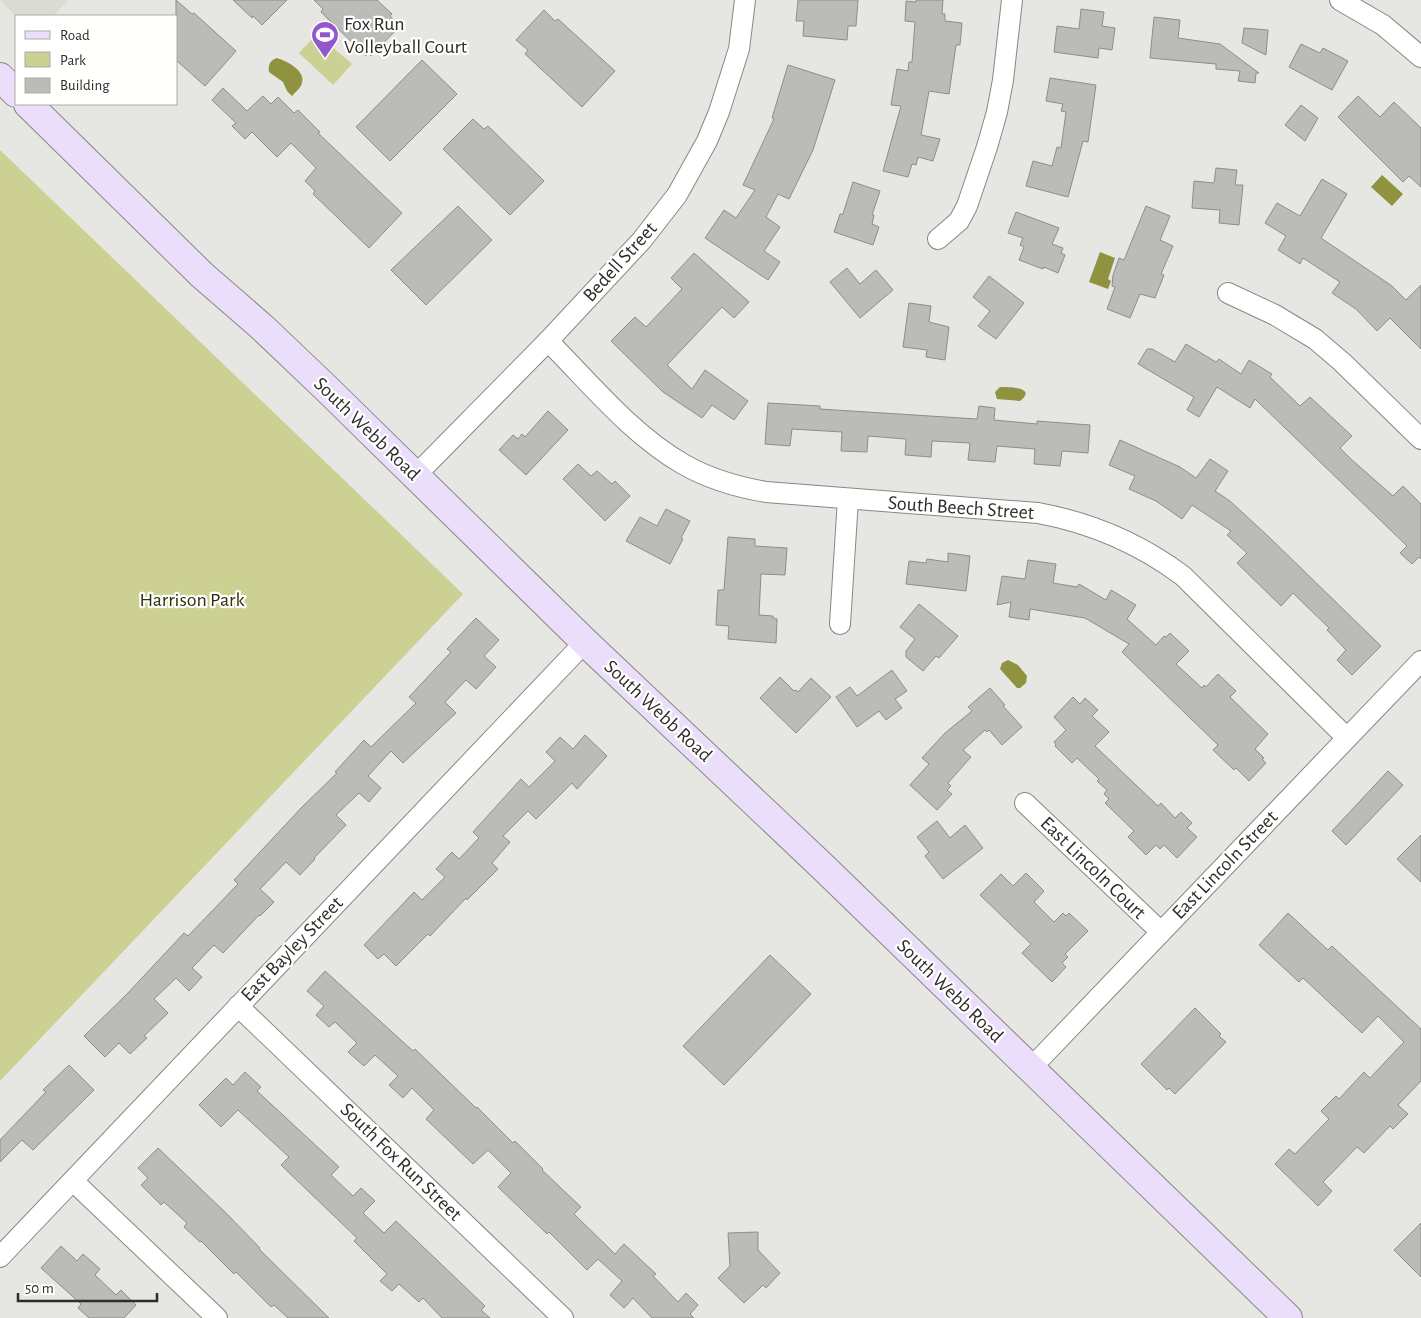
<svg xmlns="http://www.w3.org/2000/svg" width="1421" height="1318" font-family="'Alegreya Sans',sans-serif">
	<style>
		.built { fill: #dadbd1 }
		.green { fill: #ccd093 }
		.water { fill: #8f9340 }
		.building { fill: #bbbcb9; stroke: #8d8e8b }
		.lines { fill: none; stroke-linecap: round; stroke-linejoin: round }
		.minor-casing { stroke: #878784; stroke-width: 22 }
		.secondary-casing { stroke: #878784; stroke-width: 30 }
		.minor { stroke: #fff; stroke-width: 20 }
		.secondary { stroke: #ebdefa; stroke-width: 28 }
		.labels { text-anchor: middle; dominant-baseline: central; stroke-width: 4.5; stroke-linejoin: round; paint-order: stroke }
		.poi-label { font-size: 20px; fill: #2d2d2c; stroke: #fffffe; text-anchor: start }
		.street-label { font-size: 20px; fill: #2d2d2c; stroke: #fffffe }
		.park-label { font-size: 20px; fill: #2e300b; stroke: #fffffe }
	</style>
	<rect width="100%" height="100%" fill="#e6e6e3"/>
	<polygon class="built" points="0,0 68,0 53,16 16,17"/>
	<g class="green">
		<polygon points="317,34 352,64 333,85 299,53"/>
		<polygon points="0,150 463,594 0,1081"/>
	</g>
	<g class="water">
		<path d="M277,58c10,3 29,13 25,25 -1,5 -7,9 -10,13l-5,-5 -4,-9 -14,-10c-1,-7 1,-12 8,-14z"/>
		<polygon points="1382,175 1403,194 1392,206 1371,187"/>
		<polygon points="1100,252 1115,258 1108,279 1111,281 1108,289 1089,282"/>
		<path d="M1000,387c8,0 38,0 20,14l-23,-2 -2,-7z"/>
		<polygon points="1008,660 1018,665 1027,676 1026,683 1020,688 1017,688 1000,669 1002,663"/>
	</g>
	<g class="building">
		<polygon points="176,0 192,14 194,13 236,51 205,86 176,60"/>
		<polygon points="233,0 287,0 262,25 253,16 252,18"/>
		<polygon points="314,0 377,0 392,14 390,16 397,23 395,25 398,28 371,56 368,53 366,56 321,12 323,9"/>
		<polygon points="798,0 858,0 856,26 848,26 847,40 803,36 804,21 796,21"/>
		<polygon points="916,0 943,0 942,14 945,14 945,21 962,23 960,45 956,45 949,94 929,91 921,135 940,139 933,161 918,157 916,165 912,164 908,177 883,171 901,106 891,105 897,69 908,71 909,62 912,62 915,22 905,21 906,1 916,2"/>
		<polygon points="1081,9 1104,12 1102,26 1115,28 1112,50 1099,48 1098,58 1054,52 1057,26 1079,29"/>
		<polygon points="544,10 555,21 558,19 615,71 582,107 525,54 528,50 516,40"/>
		<polygon points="1154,17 1180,20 1178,38 1220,44 1259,73 1256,73 1255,83 1238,81 1240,71 1216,69 1216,64 1150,58"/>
		<polygon points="1244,28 1268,30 1266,55 1242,43"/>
		<polygon points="1301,44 1320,53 1323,48 1348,61 1332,90 1289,67"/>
		<polygon points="422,60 457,94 390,161 356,127"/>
		<polygon points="788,65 835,80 813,150 789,199 778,194 766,217 780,227 764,251 780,262 768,280 705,238 724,210 736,218 755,190 743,185 774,119 772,118"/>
		<polygon points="1050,78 1096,85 1088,142 1083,141 1068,197 1026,186 1033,161 1052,166 1057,147 1061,148 1066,112 1061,111 1063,104 1046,101"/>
		<polygon points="223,88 247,111 263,96 271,104 278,97 294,113 298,110 320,132 318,133 402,213 369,248 313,194 315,191 305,181 316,168 291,143 277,157 252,132 245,139 232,126 236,123 212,100"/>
		<polygon points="1358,96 1380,117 1394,102 1421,128 1421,187 1409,176 1403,182 1338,117"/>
		<polygon points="1301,105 1318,118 1305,141 1285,125"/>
		<polygon points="473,119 484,129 488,126 544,181 510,215 443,149"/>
		<polygon points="1216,168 1237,170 1235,185 1243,185 1239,225 1219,223 1220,210 1192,208 1194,181 1214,183"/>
		<polygon points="1322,179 1347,194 1321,238 1392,286 1406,300 1421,285 1421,349 1390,318 1377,331 1356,309 1332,293 1340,282 1303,258 1300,264 1278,250 1286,236 1265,223 1277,203 1300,216"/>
		<polygon points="853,182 880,191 872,215 874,215 872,224 879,227 873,245 834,232 840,214 843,214"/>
		<polygon points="458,206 492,240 426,305 391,270"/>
		<polygon points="1146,206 1170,216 1160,240 1173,246 1161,274 1164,275 1155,298 1140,294 1130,318 1107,309 1115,287 1112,286 1113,275 1119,258 1124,260"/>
		<polygon points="1016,212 1059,228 1052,244 1063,248 1061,253 1065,255 1058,273 1044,267 1043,269 1019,260 1024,247 1020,245 1023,238 1008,233"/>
		<polygon points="694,253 749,302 734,318 722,307 667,365 692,389 705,370 748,401 734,420 712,405 702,418 663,392 611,341 635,317 646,327 668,304 682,289 671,278"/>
		<polygon points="847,268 860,284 876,270 893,290 860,318 830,282"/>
		<polygon points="989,276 1024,303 996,339 978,326 990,311 973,297"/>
		<polygon points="909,303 931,306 929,322 949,327 945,360 926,357 927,350 903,347"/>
		<polygon points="1186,344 1216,362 1219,359 1241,374 1249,360 1272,374 1270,377 1300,406 1310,397 1352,436 1340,448 1352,460 1393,496 1403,486 1421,504 1421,559 1419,557 1412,564 1400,553 1407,546 1255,399 1250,408 1217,387 1199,417 1187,410 1194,397 1138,364 1147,349 1152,349 1175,362"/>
		<polygon points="768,403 820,406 820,409 977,419 979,406 995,408 994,420 1037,424 1037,421 1090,425 1088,453 1062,451 1060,466 1034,464 1035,449 997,446 995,462 968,460 970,443 932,441 931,457 905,455 906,439 868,436 867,452 841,451 842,432 792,429 790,446 765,444"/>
		<polygon points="548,411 568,430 526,475 499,450 513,435 518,439 522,434 525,437"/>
		<polygon points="1120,440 1180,467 1196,478 1210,459 1228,471 1215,491 1230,501 1270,538 1381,646 1352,675 1337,660 1346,650 1327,630 1329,628 1293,593 1281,606 1237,563 1247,553 1227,535 1231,531 1192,505 1182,519 1156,501 1129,489 1135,476 1109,465"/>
		<polygon points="578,464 591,476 597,471 612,484 615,481 630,496 605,521 563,479"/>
		<polygon points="666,509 690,521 681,538 683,539 670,564 626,541 640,517 657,526"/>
		<polygon points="728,537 755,539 755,546 787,548 785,575 761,574 759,615 773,616 773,618 777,619 776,643 728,639 729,626 716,625 718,590 724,590"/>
		<polygon points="948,553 970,556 966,591 906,584 909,561 926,563 927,559 948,562"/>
		<polygon points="1028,560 1056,564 1053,583 1077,587 1079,584 1106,600 1111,590 1136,605 1127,619 1156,645 1164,636 1166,637 1170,633 1189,651 1176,664 1202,688 1204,685 1206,687 1218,674 1236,691 1230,697 1268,734 1255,749 1264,758 1262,759 1266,763 1249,781 1236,768 1234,770 1213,750 1218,745 1122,652 1129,644 1085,618 1030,609 1029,620 1009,617 1011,602 997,605 1002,576 1025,579"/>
		<polygon points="919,604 958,636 939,658 936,656 923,671 906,657 906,651 915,639 900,627"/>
		<polygon points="476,618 499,640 484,656 496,667 476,689 466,680 445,702 456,713 403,763 391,751 368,776 381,788 369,802 359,793 336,815 346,825 314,858 315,859 300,875 286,862 260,889 274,902 260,916 259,915 223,953 214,945 192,968 202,977 189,991 176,978 154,999 168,1013 144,1036 147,1038 130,1054 119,1043 105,1057 84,1036 127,994 184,933 188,936 238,884 234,880 301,808 337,773 335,772 364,740 371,747 416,703 409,697 451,652 447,649"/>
		<polygon points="892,670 907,691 895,699 902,708 886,720 879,711 857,727 836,697 850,687 857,696"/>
		<polygon points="780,677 794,691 796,690 798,692 811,678 831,697 796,733 760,698"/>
		<polygon points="990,688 1005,705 1003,706 1022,727 1002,745 989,730 987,732 985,730 963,750 971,757 948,783 951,786 947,790 952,794 937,810 910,785 929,764 922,758 945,733 972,711 968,707"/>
		<polygon points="1073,697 1080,704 1085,698 1098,710 1092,716 1109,732 1095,746 1158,806 1161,803 1175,818 1181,812 1192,823 1187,828 1197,837 1177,858 1164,845 1160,849 1156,845 1146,855 1128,837 1134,831 1105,803 1109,799 1104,794 1107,790 1097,781 1099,779 1077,758 1072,763 1055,746 1056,745 1054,742 1066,730 1054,717"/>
		<polygon points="585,735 607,756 577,789 572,783 536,819 528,811 503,836 510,842 492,863 498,869 467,900 466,898 430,936 428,934 396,966 384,954 378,959 364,945 414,892 422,900 445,877 436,869 452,852 459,859 479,838 473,832 521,779 529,787 555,761 546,752 560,737 573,749"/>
		<polygon points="1388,771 1403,785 1346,845 1332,831"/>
		<polygon points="937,821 950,838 965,825 983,848 943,879 925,856 929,852 917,837"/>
		<polygon points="1421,835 1421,882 1397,859"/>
		<polygon points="1026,873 1044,891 1034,902 1054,922 1063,913 1066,916 1069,913 1088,931 1065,954 1068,957 1062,963 1066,967 1052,982 1022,953 1031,944 980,895 1001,874 1013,886"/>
		<polygon points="1288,913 1328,950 1332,946 1421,1029 1421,1081 1398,1105 1408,1114 1393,1129 1390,1126 1364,1153 1357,1147 1323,1182 1332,1191 1318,1206 1275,1164 1289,1149 1295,1154 1329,1119 1321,1111 1336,1096 1339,1099 1364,1072 1370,1078 1404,1042 1378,1016 1362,1033 1303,978 1299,982 1259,945"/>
		<polygon points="770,955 811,994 724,1085 683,1046"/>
		<polygon points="325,971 413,1051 415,1049 476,1108 477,1107 513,1143 515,1141 543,1169 542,1170 581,1207 574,1214 615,1254 624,1244 656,1274 653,1276 678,1302 686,1293 698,1305 690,1314 694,1318 652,1318 633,1298 624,1308 610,1295 622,1281 598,1259 587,1270 549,1232 547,1234 498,1187 511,1173 488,1150 473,1164 426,1119 434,1110 412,1088 403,1098 389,1085 398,1076 375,1055 364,1066 348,1052 357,1043 335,1022 329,1027 316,1015 324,1006 307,991"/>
		<polygon points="1195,1008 1221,1034 1219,1036 1226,1042 1175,1094 1169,1088 1167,1090 1141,1064"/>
		<polygon points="69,1065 94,1090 33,1150 22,1140 0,1162 0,1140 46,1092 43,1090"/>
		<polygon points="245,1072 261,1087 257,1091 339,1167 331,1175 353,1196 361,1188 375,1201 363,1213 384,1233 396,1221 485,1306 481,1310 490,1318 442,1318 423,1298 419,1302 399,1284 392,1291 380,1281 387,1274 354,1241 357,1238 281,1165 289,1157 238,1110 221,1127 199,1105 226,1078 233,1085"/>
		<polygon points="158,1148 226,1213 260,1248 259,1249 329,1318 288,1318 274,1305 271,1307 236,1272 234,1274 201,1241 200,1242 184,1227 187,1223 164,1202 161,1205 141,1185 148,1178 138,1168"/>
		<polygon points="1421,1223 1421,1277 1394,1250"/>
		<polygon points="758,1232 758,1250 780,1273 766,1288 763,1285 744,1303 718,1278 730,1266 728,1233"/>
		<polygon points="61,1246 77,1261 83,1254 100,1269 95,1275 116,1295 121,1290 136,1305 124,1318 89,1318 78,1308 81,1304 41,1268"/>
	</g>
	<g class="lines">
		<defs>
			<g id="minor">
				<polyline points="1340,0 1383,25 1421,57"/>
				<polyline points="938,239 959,221 967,206 987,147 997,112 1003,80 1012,0"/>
				<polyline points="1228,293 1275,315 1315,339 1342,362 1421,439"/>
				<path d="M548,341c42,42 83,93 135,123 26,15 54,23 83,28l272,21c54,10 101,30 145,63l164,162"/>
				<polyline points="416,475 548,341 642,240 677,195 707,141 719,112 739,49 745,0"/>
				<polyline points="840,624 848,499"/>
				<polyline points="1025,803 1161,932"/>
				<polyline points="238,1006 563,1318"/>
				<polyline points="1031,1068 1421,661"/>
				<polyline points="73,1181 217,1318"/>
				<polyline points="0,1257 585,642"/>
			</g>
			<g id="secondary">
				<polyline points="0,77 16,93"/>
				<polyline points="28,104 202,275 263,328 326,388 585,642 823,867 1288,1318"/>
			</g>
		</defs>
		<use href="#minor" class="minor-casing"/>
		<use href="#secondary" class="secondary-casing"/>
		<use href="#minor" class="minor"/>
		<use href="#secondary" class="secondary"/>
	</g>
	<defs>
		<symbol id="stadium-pin" viewBox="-11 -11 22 30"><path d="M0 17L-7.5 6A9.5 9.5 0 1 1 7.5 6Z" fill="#9256cd" stroke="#fffffe"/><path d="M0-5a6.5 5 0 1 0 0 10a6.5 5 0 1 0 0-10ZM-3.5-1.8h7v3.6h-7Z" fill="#fff"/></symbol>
	</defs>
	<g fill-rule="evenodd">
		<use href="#stadium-pin" x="309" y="19" width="32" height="43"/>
	</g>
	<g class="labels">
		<g class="poi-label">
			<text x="344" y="24">Fox Run<tspan x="344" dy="23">Volleyball Court</tspan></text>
		</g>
		<g class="street-label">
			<text transform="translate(620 262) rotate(-48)">Bedell Street</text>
			<text transform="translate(367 429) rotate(44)">South Webb Road</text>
			<text transform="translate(961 508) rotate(4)">South Beech Street</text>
			<text transform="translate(658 711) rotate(43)">South Webb Road</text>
			<text transform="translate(1225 865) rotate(-46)">East Lincoln Street</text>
			<text transform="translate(1093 868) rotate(44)">East Lincoln Court</text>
			<text transform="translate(292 949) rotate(-46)">East Bayley Street</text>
			<text transform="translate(950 991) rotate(44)">South Webb Road</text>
			<text transform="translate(401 1162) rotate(44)">South Fox Run Street</text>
		</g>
		<g class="park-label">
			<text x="192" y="600">Harrison Park</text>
		</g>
	</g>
	<rect x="15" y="15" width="162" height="90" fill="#fffffe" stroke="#ababaa"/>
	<rect x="25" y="31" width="25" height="8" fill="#ebdefa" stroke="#ababaa"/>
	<text x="60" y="40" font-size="15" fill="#2d2d2c">Road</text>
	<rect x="25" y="52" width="25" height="15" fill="#ccd093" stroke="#ababaa"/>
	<text x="60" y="65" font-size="15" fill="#2d2d2c">Park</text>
	<rect x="25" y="78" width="25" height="15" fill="#bbbcb9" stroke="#ababaa"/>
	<text x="60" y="90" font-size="15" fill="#2d2d2c">Building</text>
	<path d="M18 1293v8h139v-8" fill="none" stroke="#2d2d2c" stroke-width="2.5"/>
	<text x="25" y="1293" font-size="15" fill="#2d2d2c" stroke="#fffffe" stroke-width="4" paint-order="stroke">50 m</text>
</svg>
